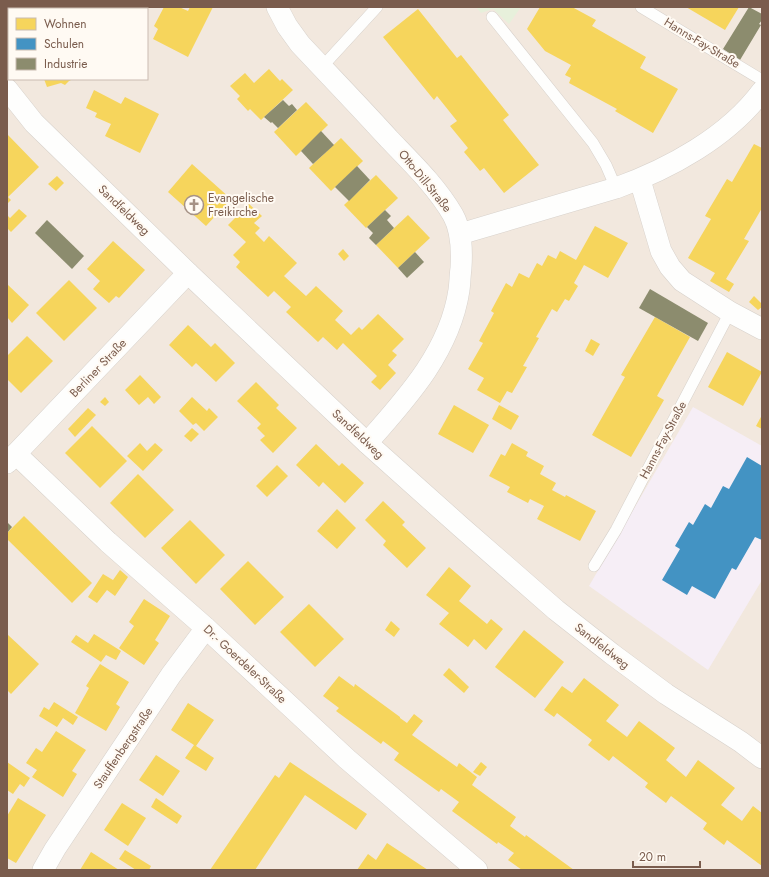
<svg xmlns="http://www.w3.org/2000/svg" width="769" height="877" font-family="Jost,sans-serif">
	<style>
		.residential { fill: #f2e8de; fill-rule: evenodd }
		.education { fill: #f6eef6 }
		.green { fill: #e7f0db }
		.homes { fill: #f6d55c }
		.schools { fill: #4393c3 }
		.industry { fill: #8c8c6e }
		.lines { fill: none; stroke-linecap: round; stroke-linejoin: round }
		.service-casing { stroke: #d7d1cb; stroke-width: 12 }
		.minor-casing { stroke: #d7d1cb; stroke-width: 22 }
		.service { stroke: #fefefd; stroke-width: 11 }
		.minor { stroke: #fefefd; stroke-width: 21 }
		.labels { text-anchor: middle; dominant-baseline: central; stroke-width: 4; stroke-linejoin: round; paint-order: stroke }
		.street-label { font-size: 12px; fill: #7a5c4d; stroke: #fffaf3 }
		.poi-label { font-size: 12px; fill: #7a5c4d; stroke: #fffaf3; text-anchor: start }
	</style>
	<rect width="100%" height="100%" fill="#f9f5f0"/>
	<path class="residential" d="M7,7h755v863h-755zM9,9h138v70h-138z"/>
	<polygon class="education" points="693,407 762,446 762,580 708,670 589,586"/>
	<polygon class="green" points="476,7 521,7 509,24 493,9 481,13"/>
	<g class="homes">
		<polygon points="164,7 179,7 188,11 190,7 213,7 188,57 153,39 158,29 154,26"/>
		<polygon points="540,7 572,7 596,20 592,26 646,57 640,68 678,89 653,133 615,111 617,109 569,83 571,78 565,75 571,65 545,51 527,29"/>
		<polygon points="686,7 739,7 725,30"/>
		<polygon points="418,9 457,58 461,55 509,115 503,120 539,165 504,193 484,168 480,171 464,152 468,148 450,126 457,121 437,96 434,100 383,37"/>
		<polygon points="269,69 280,81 282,79 293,90 261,120 250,109 248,111 237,99 240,96 230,86 245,73 254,83"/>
		<polygon points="44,79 73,79 69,81 65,85 61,83 47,87"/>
		<polygon points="94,90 121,104 125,97 159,114 140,153 105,136 111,124 95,117 97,113 86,108"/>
		<polygon points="306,102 328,125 296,156 274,132"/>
		<polygon points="7,134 39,167 8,197 11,200 7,204"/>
		<polygon points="341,138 363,161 331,191 309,168"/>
		<polygon points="754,144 762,148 762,208 744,239 749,241 726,279 734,284 729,292 710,281 715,273 688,258 711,219 705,216 727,179 732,182"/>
		<polygon points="192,164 231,199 206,226 168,192"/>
		<polygon points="376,175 398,198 366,228 344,205"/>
		<polygon points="57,176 64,183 56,191 48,184"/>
		<polygon points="249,204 262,216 254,223 260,228 255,233 264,242 269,236 297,263 284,276 306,296 316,286 343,311 335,320 351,335 359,327 362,330 378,314 404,339 392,351 397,355 388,365 396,373 380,390 371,382 377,376 343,343 337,350 323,337 318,342 286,312 291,307 274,291 268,297 236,267 240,262 233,255 246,242 228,225"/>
		<polygon points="19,209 27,216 11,232 7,228 7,215 10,218"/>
		<polygon points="408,215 430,238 398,268 376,245"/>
		<polygon points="595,226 628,243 608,278 584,265 574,283 578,286 569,301 565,299 557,312 552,309 536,337 539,338 523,366 527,367 512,393 507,391 500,403 477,390 484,378 468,369 483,343 479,341 494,313 491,311 506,283 512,287 519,273 529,278 537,263 542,266 548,255 556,259 560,251 576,260"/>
		<polygon points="113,241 145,270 119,298 116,296 109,303 93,289 100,281 87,269"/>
		<polygon points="343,249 349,256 344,261 338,254"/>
		<polygon points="69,280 97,308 64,341 36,313"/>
		<polygon points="7,284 29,305 12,323 7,317"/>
		<polygon points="754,296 762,304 762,307 758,310 749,302"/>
		<polygon points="655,317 690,337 657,396 664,400 631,457 592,435 625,377 621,375"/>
		<polygon points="188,325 211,347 215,343 235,363 216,382 196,363 192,367 169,345"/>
		<polygon points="27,336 53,361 21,393 7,379 7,356"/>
		<polygon points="591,339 600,344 593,356 585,351"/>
		<polygon points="727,352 762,372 743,406 708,387"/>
		<polygon points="140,375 161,397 154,404 148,397 139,405 125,390"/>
		<polygon points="256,382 279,405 276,408 297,428 273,453 260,440 265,436 257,428 261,424 237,401"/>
		<polygon points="105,397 109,402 105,406 100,402"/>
		<polygon points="192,397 207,411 209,408 218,417 204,431 196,423 193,425 179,411"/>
		<polygon points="454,405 489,425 473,453 438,434"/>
		<polygon points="499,405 519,416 511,430 492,419"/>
		<polygon points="88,408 96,415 75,437 68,429"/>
		<polygon points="762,415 762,429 756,426"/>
		<polygon points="92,426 127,461 100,488 65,453"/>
		<polygon points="192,428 199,434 191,442 184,436"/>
		<polygon points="140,443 147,451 155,443 163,450 143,471 127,456"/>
		<polygon points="512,443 528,452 526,456 544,466 540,474 556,483 552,490 565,497 566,495 596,511 580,541 537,519 544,506 530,499 528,503 507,492 510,487 489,476 501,454 505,456"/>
		<polygon points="316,444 339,466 342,463 364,483 345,503 323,482 319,487 296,465"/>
		<polygon points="277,465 288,476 267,497 256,486"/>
		<polygon points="138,474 174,510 145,538 110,503"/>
		<polygon points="383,501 405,522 402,525 426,548 407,568 383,545 386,541 365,520"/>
		<polygon points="337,509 356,528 337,549 317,531"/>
		<polygon points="24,516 92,583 72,603 7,539 7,533"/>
		<polygon points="190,520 225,555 196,584 161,548"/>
		<polygon points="248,561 284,597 255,625 220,589"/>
		<polygon points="449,567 471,586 459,601 487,624 491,619 503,629 486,650 474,639 468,647 439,624 449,613 426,595"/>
		<polygon points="120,570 128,577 115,596 107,590 97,603 88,597 103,574 113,580"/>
		<polygon points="144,599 170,616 155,640 159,643 144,665 119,648 134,626 129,622"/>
		<polygon points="309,604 344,639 315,667 280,632"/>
		<polygon points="391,621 400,629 394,637 385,630"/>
		<polygon points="524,630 564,662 535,698 495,667"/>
		<polygon points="7,634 39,664 11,694 7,690"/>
		<polygon points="94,634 121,651 116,660 106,655 101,662 71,642 76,635 88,643"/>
		<polygon points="100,664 129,682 116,704 120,707 106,731 75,713 89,688 86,686"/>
		<polygon points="449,668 469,687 464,693 443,675"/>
		<polygon points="339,676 354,687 355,684 400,717 400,718 407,723 414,714 423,721 412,735 457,767 459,763 477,777 472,785 516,817 510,826 525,837 526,835 574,870 522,870 508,860 514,853 498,842 497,844 452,811 459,802 441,789 439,792 394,760 399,753 383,741 381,744 336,711 339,708 323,696"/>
		<polygon points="584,678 619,705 606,721 627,737 639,721 675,748 666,760 686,777 698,760 735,788 721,805 742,821 753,806 762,813 762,866 727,840 724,845 703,829 707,823 671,796 666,803 645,787 648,783 613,756 609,761 588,745 592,740 557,713 554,717 544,710 562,686 572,693"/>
		<polygon points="54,702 78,717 73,725 63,718 57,727 39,716 44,707 49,710"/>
		<polygon points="188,703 214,720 196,746 214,758 206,771 185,758 194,745 171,730"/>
		<polygon points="56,731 86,750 72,771 77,774 63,797 32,777 37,770 26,763 36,748 42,752"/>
		<polygon points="156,755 180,771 163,796 139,780"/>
		<polygon points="7,762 30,778 24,787 20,784 13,794 7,790"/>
		<polygon points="290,762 367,814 356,830 305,795 255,870 210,870 275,775 279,778"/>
		<polygon points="481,762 487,767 480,776 473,772"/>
		<polygon points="18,798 46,815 16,863 7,858 7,816"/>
		<polygon points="156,798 182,816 177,824 151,807"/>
		<polygon points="122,803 146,818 128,846 104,830"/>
		<polygon points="387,843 428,870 357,870 368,854 376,860"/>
		<polygon points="125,850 151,866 149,870 136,870 119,859"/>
		<polygon points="91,852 119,870 80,870"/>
	</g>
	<polygon class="schools" points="747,457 762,466 762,540 755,537 736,570 732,568 715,599 692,586 687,595 662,580 680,549 675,546 689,522 693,525 705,504 711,508 723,486 729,489"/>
	<g class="industry">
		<polygon points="749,7 762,14 762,20 759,24 761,25 740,60 723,49"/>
		<polygon points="283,100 289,106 292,104 297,110 278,128 272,122 271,123 264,117"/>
		<polygon points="321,131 334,145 313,164 301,151"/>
		<polygon points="357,166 370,180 349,201 335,187"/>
		<polygon points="385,210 391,216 387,220 394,228 376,245 369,238 373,233 367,227"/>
		<polygon points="47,220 84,256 72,269 35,233"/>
		<polygon points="415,252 424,262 407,278 398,268"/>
		<polygon points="650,289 708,323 698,341 639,308"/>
		<polygon points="7,522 12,527 7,533"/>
	</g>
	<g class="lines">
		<defs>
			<g id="service">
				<polyline points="641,7 762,80"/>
				<polyline points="492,17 593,143 606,165 616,188"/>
				<polyline points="322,67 377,7"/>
				<polyline points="594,566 616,530 730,312"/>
			</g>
			<g id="minor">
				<path d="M277,7l10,19 13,18c30,32 60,63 89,95 23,24 48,48 64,76 9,16 9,36 8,53 -1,7 -1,15 -2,22 -9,61 -52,108 -92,153"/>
				<polyline points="7,89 34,123 188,273 367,443 461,527 556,610 612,654 666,694 741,742 762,758"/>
				<polyline points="640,180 661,251 670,267 682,281 730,312 762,329"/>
				<path d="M460,234l156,-46c53,-19 112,-51 146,-97"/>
				<polyline points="16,454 108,542 206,628 347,759 477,870"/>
				<polyline points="7,463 188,273"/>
				<polyline points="43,870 55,849 171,675 206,628"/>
			</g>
		</defs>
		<use href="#service" class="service-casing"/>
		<use href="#minor" class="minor-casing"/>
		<use href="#service" class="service"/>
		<use href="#minor" class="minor"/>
	</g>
	<defs>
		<symbol id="church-ring" viewBox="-11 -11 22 22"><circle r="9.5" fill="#fffaf3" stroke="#a69286" stroke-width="1.5"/><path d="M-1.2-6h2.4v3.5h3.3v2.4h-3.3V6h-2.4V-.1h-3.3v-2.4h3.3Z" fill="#a69286"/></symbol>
	</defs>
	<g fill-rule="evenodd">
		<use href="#church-ring" x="183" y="194" width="22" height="22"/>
	</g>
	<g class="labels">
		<g class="street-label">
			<text transform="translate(702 43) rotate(31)">Hanns-Fay-Straße</text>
			<text transform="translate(425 181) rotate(51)">Otto-Dill-Straße</text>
			<text transform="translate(124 210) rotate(44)">Sandfeldweg</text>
			<text transform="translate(98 368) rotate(-46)">Berliner Straße</text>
			<text transform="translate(358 434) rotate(43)">Sandfeldweg</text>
			<text transform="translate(663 440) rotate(-62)">Hanns-Fay-Straße</text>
			<text transform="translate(602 646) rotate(38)">Sandfeldweg</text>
			<text transform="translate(245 664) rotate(43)">Dr.- Goerdeler-Straße</text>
			<text transform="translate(123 748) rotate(-56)">Stauffenbergstraße</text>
		</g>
		<g class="poi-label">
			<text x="208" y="198">Evangelische<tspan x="208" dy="14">Freikirche</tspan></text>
		</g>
	</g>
	<rect width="769" height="877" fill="none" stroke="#7a5c4d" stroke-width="16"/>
	<rect x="8" y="8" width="140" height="72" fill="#fffaf3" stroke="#cabbb1"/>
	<rect x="16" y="18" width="20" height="12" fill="#f6d55c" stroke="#cabbb1"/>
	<text x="44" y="28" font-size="12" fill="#7a5c4d">Wohnen</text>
	<rect x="16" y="38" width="20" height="12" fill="#4393c3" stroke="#cabbb1"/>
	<text x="44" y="48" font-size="12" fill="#7a5c4d">Schulen</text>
	<rect x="16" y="58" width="20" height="12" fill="#8c8c6e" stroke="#cabbb1"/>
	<text x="44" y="68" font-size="12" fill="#7a5c4d">Industrie</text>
	<path d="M633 861v6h67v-6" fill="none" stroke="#7a5c4d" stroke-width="2"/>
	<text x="639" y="861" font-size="12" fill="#7a5c4d" stroke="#fffaf3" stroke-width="3" paint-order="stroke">20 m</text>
</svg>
